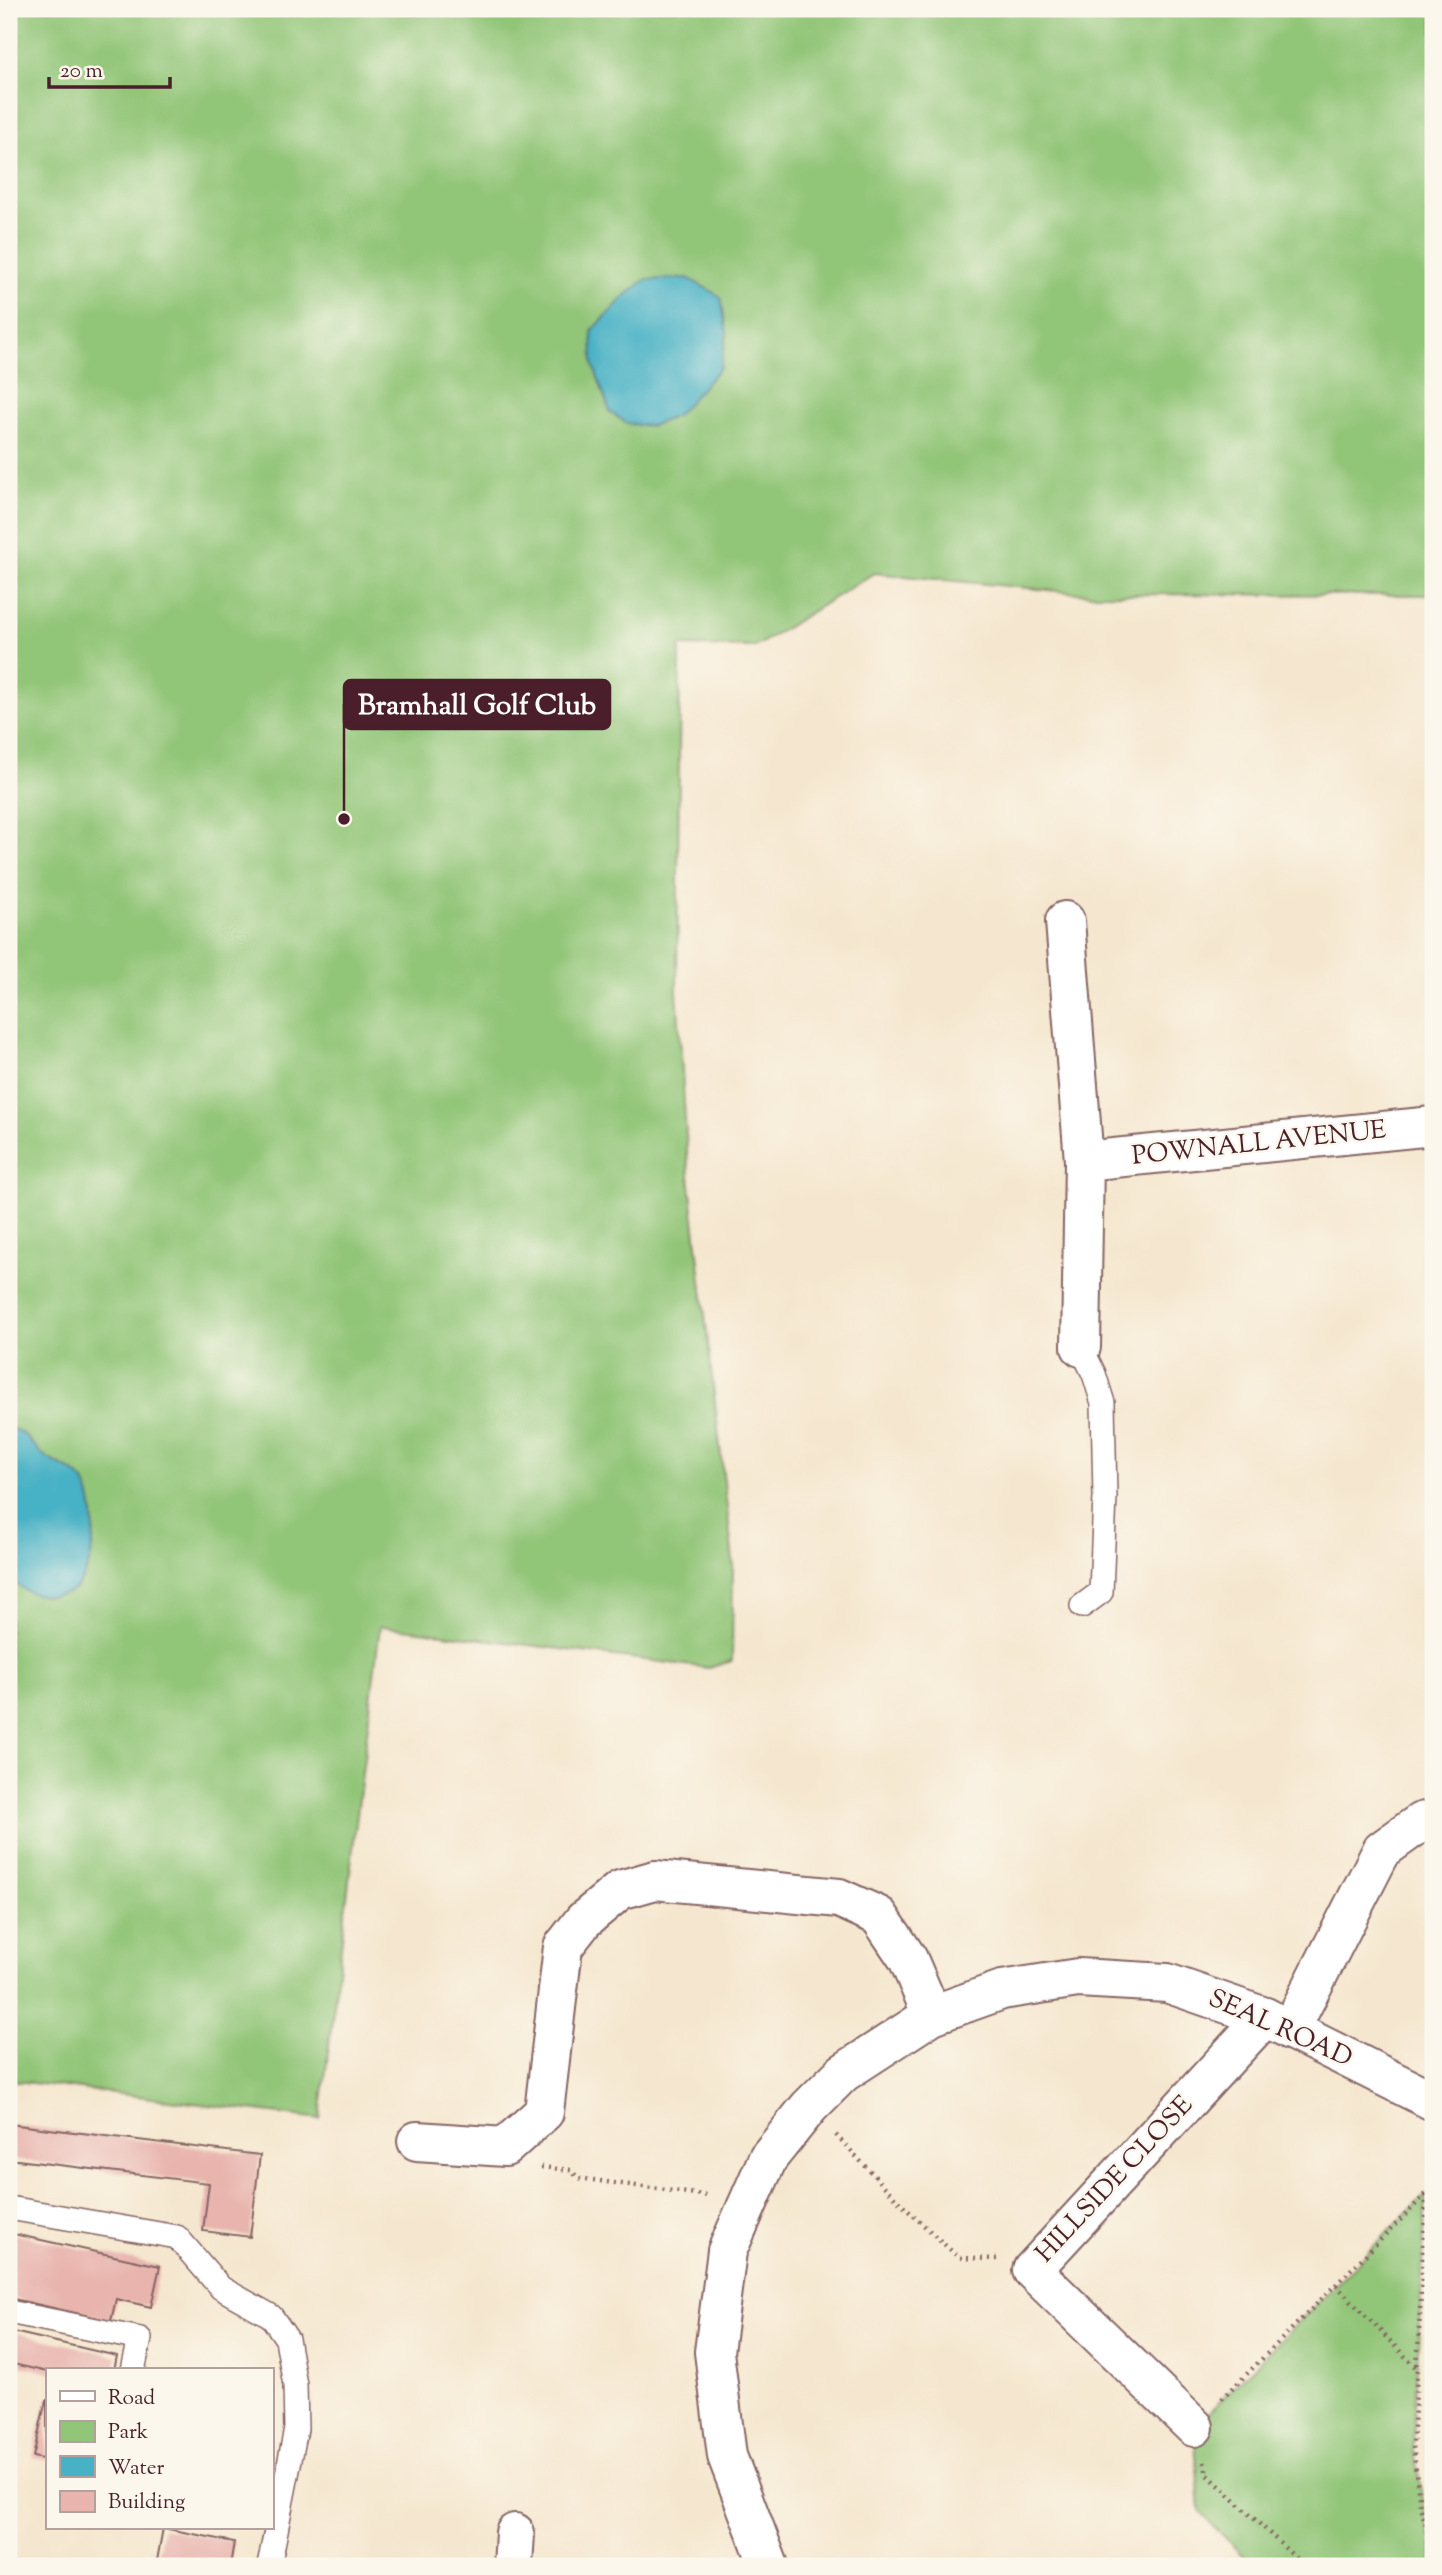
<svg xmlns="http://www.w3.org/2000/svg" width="1442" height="2575" font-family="'Sorts Mill Goudy',serif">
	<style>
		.green { fill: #91c577; stroke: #6e7251; stroke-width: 2 }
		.water { fill: #47b1c5; stroke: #486878; stroke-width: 2 }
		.building { fill: #e8b4ad }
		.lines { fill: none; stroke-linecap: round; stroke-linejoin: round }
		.service-casing { stroke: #866564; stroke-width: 26 }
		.minor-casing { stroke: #866564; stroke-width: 42 }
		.path { stroke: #866564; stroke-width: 4.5; stroke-dasharray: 2 5; stroke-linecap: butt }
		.service { stroke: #fff; stroke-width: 23 }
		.minor { stroke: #fff; stroke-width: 38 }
		.labels { text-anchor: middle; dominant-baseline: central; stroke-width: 5; stroke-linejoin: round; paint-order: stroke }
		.street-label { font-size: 26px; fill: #4a1f2b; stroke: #fbf7ec }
		.leader { fill: none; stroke: #4a1f2b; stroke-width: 2.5 }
		.callout-dot { fill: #4a1f2b; stroke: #fbf7ec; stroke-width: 2.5 }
		.callout { fill: #4a1f2b; stroke: #4a1f2b; stroke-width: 2.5 }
		.callout-label { font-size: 28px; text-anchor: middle; font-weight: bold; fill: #fff }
	</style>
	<rect width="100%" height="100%" fill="#fbf7ec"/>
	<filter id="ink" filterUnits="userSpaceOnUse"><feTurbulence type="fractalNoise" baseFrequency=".0143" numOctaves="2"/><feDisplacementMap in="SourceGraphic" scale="14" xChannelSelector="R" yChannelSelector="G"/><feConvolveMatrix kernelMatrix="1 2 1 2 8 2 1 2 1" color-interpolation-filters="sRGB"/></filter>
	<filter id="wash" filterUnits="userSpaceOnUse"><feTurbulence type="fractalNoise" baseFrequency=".00686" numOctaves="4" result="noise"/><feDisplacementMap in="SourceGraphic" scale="28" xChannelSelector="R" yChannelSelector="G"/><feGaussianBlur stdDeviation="1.57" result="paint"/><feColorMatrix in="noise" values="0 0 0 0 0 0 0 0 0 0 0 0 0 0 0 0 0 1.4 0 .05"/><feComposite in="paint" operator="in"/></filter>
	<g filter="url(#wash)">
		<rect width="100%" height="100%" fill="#f5e7cf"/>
		<g class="green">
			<polygon points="9,9 1433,9 1433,595 1088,594 874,573 755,647 680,646 677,991 688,1166 733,1561 732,1661 708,1668 380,1626 320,2119 9,2080"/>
			<polygon points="1426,2194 1413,2446 1430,2537 1433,2537 1433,2566 1253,2566 1200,2512 1194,2427"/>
		</g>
		<g class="water">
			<polygon points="688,278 721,297 727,334 720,368 676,416 651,426 628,424 610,412 593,364 592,331 625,296 645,280"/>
			<path d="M14,1429c16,7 16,15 28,25 12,10 37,17 43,30 14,26 12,88 -13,107 -7,5 -18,5 -26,5 -14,-1 -29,-8 -37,-20v-145z"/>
		</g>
		<g id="blocks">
			<g class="building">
				<polygon points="9,2124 260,2155 250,2237 203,2231 209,2183 9,2159"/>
				<polygon points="9,2233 160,2266 151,2307 116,2299 111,2321 9,2298"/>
				<polygon points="9,2331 117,2356 114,2370 47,2372 9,2363"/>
				<polygon points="46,2400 47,2400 47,2460 33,2457"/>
				<polygon points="163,2528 234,2542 230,2566 156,2566"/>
			</g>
		</g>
	</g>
	<g filter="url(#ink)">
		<use href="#blocks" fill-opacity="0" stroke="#866564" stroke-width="2"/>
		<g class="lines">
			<defs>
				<g id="service">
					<polyline points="1081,1347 1094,1374 1103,1403 1105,1497 1101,1592 1082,1606"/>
					<polyline points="9,2208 177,2237 221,2288 271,2316 287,2339 295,2385 296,2429 269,2566"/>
					<polyline points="9,2312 140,2339 133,2370"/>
				</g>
				<g id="minor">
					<polyline points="1065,921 1084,1161"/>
					<polyline points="1081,1347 1084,1161 1433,1126"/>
					<polyline points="1290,2030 1382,1850 1421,1822 1433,1819"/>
					<polyline points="417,2141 505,2147 544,2112 563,1947 584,1920 620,1890 655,1880 839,1898 879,1916 908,1959 932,2015"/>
					<polyline points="1194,2427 1032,2270 1265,2017"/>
					<polyline points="513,2566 515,2533"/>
					<polyline points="769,2566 727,2456 714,2352 727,2251 768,2158 809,2107 843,2073 932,2015 1002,1990 1078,1978 1167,1983 1265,2017 1433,2101"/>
				</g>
			</defs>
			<use href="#service" class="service-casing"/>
			<use href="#minor" class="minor-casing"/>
			<g class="path">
				<polyline points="836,2135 901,2204 959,2258 997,2259"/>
				<polyline points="541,2167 571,2170 578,2178 710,2196"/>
				<polyline points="1426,2195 1413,2446 1420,2507 1433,2545"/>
				<polyline points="1336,2285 1417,2369"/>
				<polyline points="1222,2399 1433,2187"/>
				<polyline points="1204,2462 1207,2474 1304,2566"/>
			</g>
			<use href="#service" class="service"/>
			<use href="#minor" class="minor"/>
		</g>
	</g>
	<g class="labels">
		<g class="street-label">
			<text transform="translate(1259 1144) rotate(-6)">POWNALL AVENUE</text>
			<text transform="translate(1280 2029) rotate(24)">SEAL ROAD</text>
			<text transform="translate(1115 2180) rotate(-47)">HILLSIDE CLOSE</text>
		</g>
	</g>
	<path class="leader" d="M344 819L344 704"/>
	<circle class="callout-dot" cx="344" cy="819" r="7"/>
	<rect class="callout" x="344" y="680" width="266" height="49" rx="7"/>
	<g class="callout-label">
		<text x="477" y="714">Bramhall Golf Club</text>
	</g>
	<rect width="1442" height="2575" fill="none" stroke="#fbf7ec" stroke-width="35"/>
	<rect x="46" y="2368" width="228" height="161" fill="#fbf7ec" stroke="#b4a19f" stroke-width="2"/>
	<rect x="60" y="2391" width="35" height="10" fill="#ffffff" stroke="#b4a19f" stroke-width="2"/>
	<text x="108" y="2404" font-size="21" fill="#4a1f2b">Road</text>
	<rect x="60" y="2421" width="35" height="21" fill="#91c577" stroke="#b4a19f" stroke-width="2"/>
	<text x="108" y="2438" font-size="21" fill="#4a1f2b">Park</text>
	<rect x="60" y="2456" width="35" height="21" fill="#47b1c5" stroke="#b4a19f" stroke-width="2"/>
	<text x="108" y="2474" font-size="21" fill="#4a1f2b">Water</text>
	<rect x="60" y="2491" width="35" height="21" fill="#e8b4ad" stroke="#b4a19f" stroke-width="2"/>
	<text x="108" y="2508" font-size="21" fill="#4a1f2b">Building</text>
	<path d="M49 77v10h121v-10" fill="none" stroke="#4a1f2b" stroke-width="3.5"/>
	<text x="60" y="77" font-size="21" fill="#4a1f2b" stroke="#fbf7ec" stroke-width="5" paint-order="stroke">20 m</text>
</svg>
